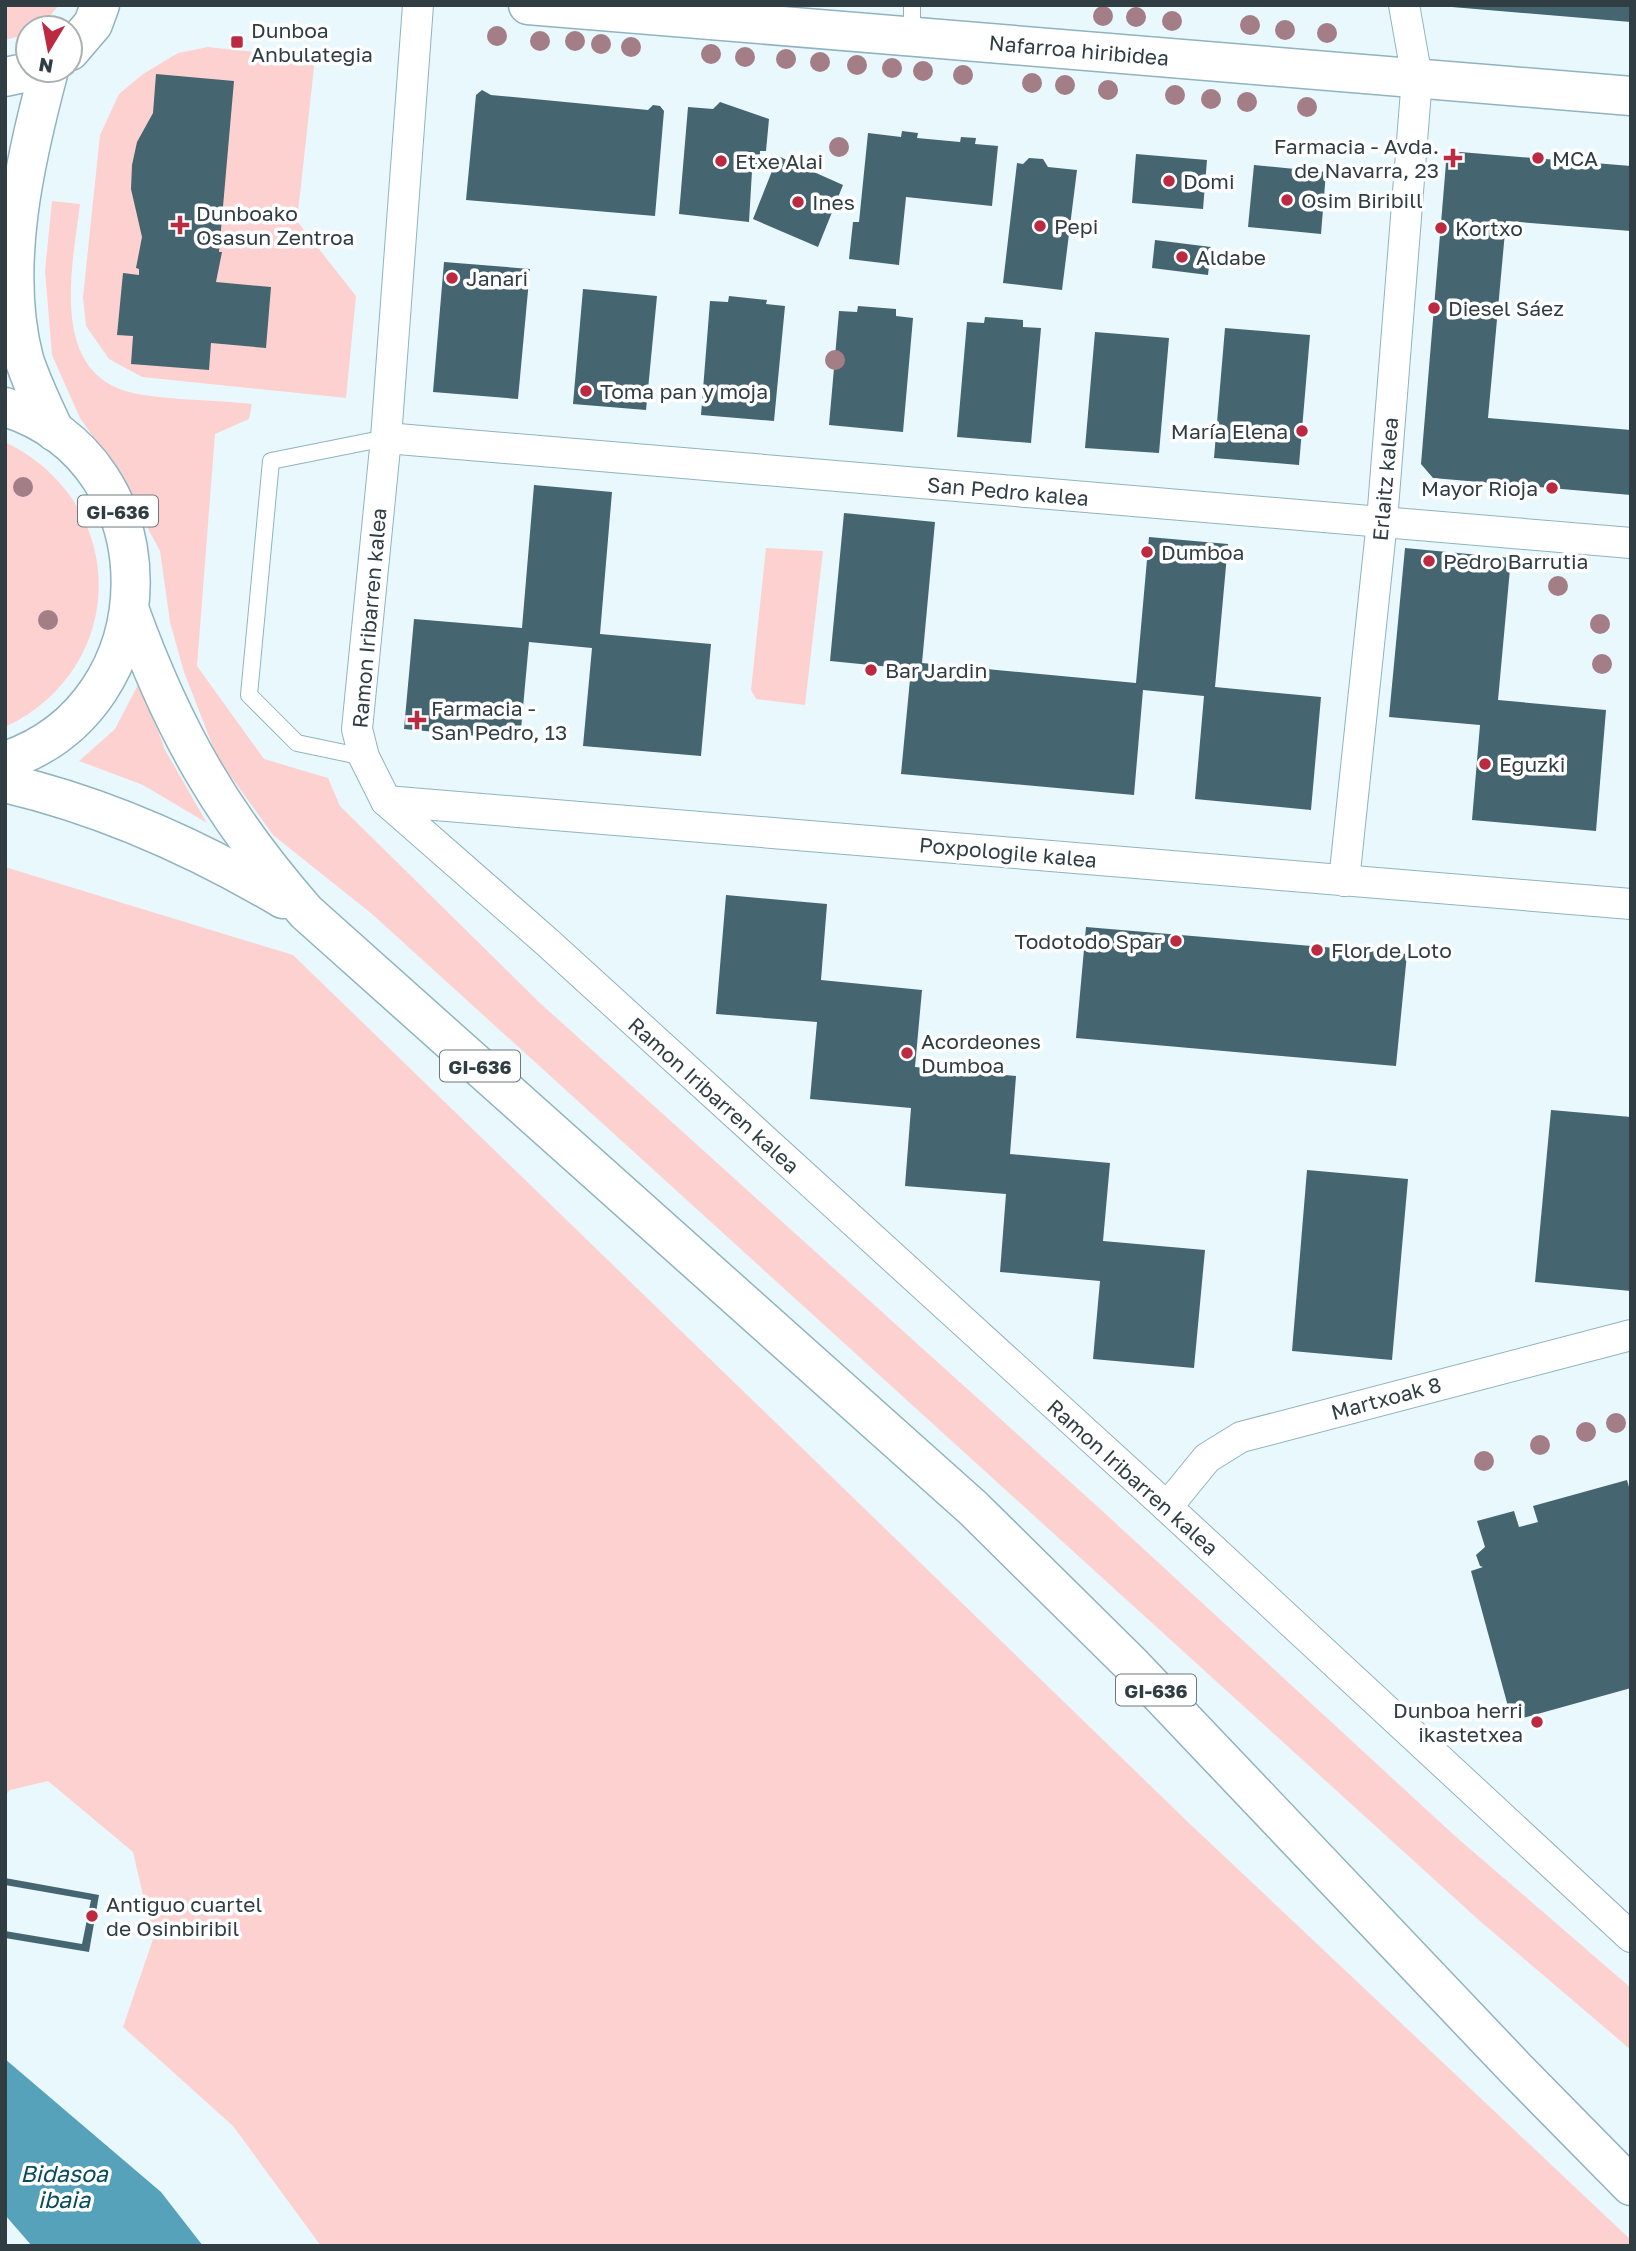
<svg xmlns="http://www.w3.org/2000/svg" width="1636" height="2251" font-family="'Golos Text',sans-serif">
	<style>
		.green { fill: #fed1d1 }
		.water { fill: #57a2bb }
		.building { fill: #456570 }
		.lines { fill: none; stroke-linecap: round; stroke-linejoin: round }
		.lane-casing { stroke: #90b3bf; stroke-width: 18 }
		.street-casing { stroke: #90b3bf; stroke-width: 32 }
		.secondary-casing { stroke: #90b3bf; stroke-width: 41 }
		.primary-casing { stroke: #90b3bf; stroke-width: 41 }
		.lane { stroke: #fff; stroke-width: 16 }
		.street { stroke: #fff; stroke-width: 30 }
		.secondary { stroke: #fff; stroke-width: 38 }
		.primary { stroke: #fff; stroke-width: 38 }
		.tree { fill: #a37e86 }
		.poi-dot { fill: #bb2a41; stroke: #fff; stroke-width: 2.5 }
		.labels { text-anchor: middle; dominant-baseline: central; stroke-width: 7; stroke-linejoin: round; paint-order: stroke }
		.shield { fill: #fff; stroke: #6e787b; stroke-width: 2 }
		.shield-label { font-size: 19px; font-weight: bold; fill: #303e43 }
		.poi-label { font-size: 21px; fill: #303e43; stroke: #fff; text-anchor: start }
		.street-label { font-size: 21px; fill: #303e43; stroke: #fff }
		.water-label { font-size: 23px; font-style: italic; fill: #074b5d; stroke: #fff }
	</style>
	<rect width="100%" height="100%" fill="#e9f8fd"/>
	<g class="green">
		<polygon points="5,5 59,5 40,28 28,28 28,34 5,40"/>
		<polygon points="208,47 315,58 297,221 356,296 346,398 142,377 109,359 86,326 83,297 100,135 119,94 143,74 178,53"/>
		<path d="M52,201l28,3c-7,60 -32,166 49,188 32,8 88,8 123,12l-3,15 -34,15 -18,232 67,93 64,19 12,28 200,197 558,504 357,329 176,152v62l-150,-128 -1109,-1008 -99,-79 -56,-78 -33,-85 -14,-50 -10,-71 -40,-75 -40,-58 -28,-63 -7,-84z"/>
		<path d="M5,442c124,60 126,225 0,285z"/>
		<polygon points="766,548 823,551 805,705 756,699 751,690"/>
		<polygon points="140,681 165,750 207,823 143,785 79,761 115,729"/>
		<polygon points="5,867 293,955 1189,1823 1631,2240 1631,2246 321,2246 233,2126 123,2027 153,1939 133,1852 48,1781 10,1790 5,1795"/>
	</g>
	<polygon class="water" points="5,2059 161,2192 203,2246 32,2246 5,2215"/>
	<g class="building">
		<polygon points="1452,5 1631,5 1631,22 1452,7"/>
		<polygon points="156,74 234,81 219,252 222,252 216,282 271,287 266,348 211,343 209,370 131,364 133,336 117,335 123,273 139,275 139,269 136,268 142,237 131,189 132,165 137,142 153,113"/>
		<polygon points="482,90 491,95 648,110 653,105 660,106 664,111 655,216 466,200 476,95"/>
		<polygon points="720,102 769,119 766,151 760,151 759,172 752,171 749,222 679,214 688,107 713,109"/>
		<polygon points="902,131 918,133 917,138 960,142 961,137 976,138 975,144 998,146 992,206 906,197 899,265 849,259 853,222 859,222 868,133 901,137"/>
		<polygon points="1460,152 1631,166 1631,231 1506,221 1488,418 1631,430 1631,495 1433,478 1421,464 1446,163"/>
		<polygon points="1136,154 1207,160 1203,209 1132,203"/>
		<polygon points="778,156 843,185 818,247 753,219"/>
		<polygon points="1029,158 1043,159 1048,167 1077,170 1062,290 1003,283 1017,163 1023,164"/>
		<polygon points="1254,165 1326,172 1321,234 1248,227"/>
		<polygon points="1155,240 1211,247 1208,275 1152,268"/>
		<polygon points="444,262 530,269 518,399 433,392"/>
		<polygon points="583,289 657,296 646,410 573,404"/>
		<polygon points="729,296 767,300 766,304 785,306 774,421 701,415 710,301 728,302"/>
		<polygon points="858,306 896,309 896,316 913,318 903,432 829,425 839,311 857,312"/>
		<polygon points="985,317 1023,320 1023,327 1041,328 1031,443 957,437 967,322 984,323"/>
		<polygon points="1225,328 1310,335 1299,465 1214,458"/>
		<polygon points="1095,332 1169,338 1159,453 1085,448"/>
		<polygon points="534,485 612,492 600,634 711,644 701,756 583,746 592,648 529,642 520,740 404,729 414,619 522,628"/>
		<polygon points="844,513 935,522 922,663 1136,683 1149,537 1228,544 1215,687 1321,697 1311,810 1195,799 1204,696 1143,690 1134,795 901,774 911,669 830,661"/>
		<polygon points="1405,548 1511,558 1498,700 1606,710 1596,831 1472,820 1480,725 1389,717"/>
		<polygon points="726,895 827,904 821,980 922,990 915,1067 1016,1076 1010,1154 1110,1163 1103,1241 1205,1250 1194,1368 1093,1359 1100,1281 1000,1272 1006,1194 905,1186 911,1108 810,1099 817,1022 716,1014"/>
		<polygon points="1086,927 1407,954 1396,1066 1076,1038"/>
		<polygon points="1551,1110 1631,1117 1631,1291 1535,1282"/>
		<polygon points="1307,1170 1408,1179 1392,1360 1292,1351"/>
		<polygon points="1627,1480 1631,1494 1631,1688 1512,1721 1471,1571 1483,1567 1480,1566 1476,1555 1485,1547 1477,1521 1514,1511 1519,1527 1538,1522 1533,1506"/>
		<polygon points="5,1878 99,1895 89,1952 5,1938 5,1931 82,1944 91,1900 5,1885"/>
	</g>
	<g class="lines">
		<defs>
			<g id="lane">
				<polyline points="912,5 912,36"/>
				<polyline points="364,757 297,743 249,695 271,461 386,438"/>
			</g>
			<g id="street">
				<polyline points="418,5 386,438 357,729 364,757 386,801 547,942 1167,1507 1631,1937"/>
				<polyline points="386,438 1631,543"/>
				<polyline points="386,801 1631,904"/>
				<polyline points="1344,881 1382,521 1417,78 1404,5"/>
				<polyline points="1167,1507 1207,1458 1241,1437 1631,1335"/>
			</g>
			<g id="secondary">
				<polyline points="528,5 1631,96"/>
				<polyline points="70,51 93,24 100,5"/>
				<path d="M49,70c-24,90 -49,197 -25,289 8,25 20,49 31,73"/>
				<polyline points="5,77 38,70"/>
			</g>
			<g id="primary">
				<path d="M5,407c169,53 166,299 0,354"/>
				<path d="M130,611c43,119 92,205 176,301l667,596 159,157 384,404 115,117"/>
				<path d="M5,783c98,23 192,65 278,116"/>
			</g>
		</defs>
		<use href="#lane" class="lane-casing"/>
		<use href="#street" class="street-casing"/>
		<use href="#secondary" class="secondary-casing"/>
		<use href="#primary" class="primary-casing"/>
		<use href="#lane" class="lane"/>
		<use href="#street" class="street"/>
		<use href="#secondary" class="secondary"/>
		<use href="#primary" class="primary"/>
	</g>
	<g class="tree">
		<circle cx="1103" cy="16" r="10"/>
		<circle cx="1136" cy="17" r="10"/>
		<circle cx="1172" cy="21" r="10"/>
		<circle cx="1250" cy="25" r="10"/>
		<circle cx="1285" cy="30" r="10"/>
		<circle cx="1327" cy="33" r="10"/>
		<circle cx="497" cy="36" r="10"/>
		<circle cx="540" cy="41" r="10"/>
		<circle cx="575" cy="41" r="10"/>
		<circle cx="601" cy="44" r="10"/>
		<circle cx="631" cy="47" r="10"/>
		<circle cx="711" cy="54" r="10"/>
		<circle cx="745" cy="57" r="10"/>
		<circle cx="786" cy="59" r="10"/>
		<circle cx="820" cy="62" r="10"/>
		<circle cx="857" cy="65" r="10"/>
		<circle cx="892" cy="68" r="10"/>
		<circle cx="923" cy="71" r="10"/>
		<circle cx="963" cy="75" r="10"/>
		<circle cx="1032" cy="83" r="10"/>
		<circle cx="1065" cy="85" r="10"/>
		<circle cx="1108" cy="90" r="10"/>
		<circle cx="1175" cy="95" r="10"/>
		<circle cx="1211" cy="99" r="10"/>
		<circle cx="1247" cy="102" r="10"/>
		<circle cx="1307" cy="107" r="10"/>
		<circle cx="839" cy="147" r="10"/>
		<circle cx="835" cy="360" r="10"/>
		<circle cx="23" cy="487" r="10"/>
		<circle cx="1558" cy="586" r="10"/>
		<circle cx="48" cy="620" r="10"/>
		<circle cx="1600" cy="624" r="10"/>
		<circle cx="1602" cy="664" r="10"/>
		<circle cx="1616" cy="1423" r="10"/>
		<circle cx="1586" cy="1432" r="10"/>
		<circle cx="1540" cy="1445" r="10"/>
		<circle cx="1484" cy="1461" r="10"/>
	</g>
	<g class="poi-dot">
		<rect x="230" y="35" width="14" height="14" rx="3.5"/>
		<path d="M1449.5 147.5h7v7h7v7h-7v7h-7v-7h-7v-7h7z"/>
		<circle cx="1538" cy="158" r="7"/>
		<circle cx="721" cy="161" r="7"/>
		<circle cx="1169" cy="181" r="7"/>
		<circle cx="1287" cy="200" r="7"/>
		<circle cx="798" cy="202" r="7"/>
		<path d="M176.5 214.5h7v7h7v7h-7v7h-7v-7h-7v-7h7z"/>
		<circle cx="1040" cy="226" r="7"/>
		<circle cx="1441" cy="228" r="7"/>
		<circle cx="1182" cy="257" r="7"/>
		<circle cx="452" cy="278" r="7"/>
		<circle cx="1434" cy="308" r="7"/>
		<circle cx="586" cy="391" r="7"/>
		<circle cx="1302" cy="431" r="7"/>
		<circle cx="1552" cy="488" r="7"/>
		<circle cx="1147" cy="552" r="7"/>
		<circle cx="1429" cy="561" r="7"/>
		<circle cx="871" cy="670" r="7"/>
		<path d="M413.5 709.5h7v7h7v7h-7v7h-7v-7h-7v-7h7z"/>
		<circle cx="1485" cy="764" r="7"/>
		<circle cx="1176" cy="941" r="7"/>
		<circle cx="1317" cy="950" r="7"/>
		<circle cx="907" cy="1053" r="7"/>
		<circle cx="1537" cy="1722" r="7"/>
		<circle cx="92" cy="1916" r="7"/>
	</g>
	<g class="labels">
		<g class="shield">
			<rect x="78" y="495.5" width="80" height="31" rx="5"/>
			<rect x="440" y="1050.5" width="80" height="31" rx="5"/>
			<rect x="1116" y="1674.5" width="80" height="31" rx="5"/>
		</g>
		<g class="shield-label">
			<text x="118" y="511">GI-636</text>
			<text x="480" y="1066">GI-636</text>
			<text x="1156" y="1690">GI-636</text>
		</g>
		<g class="poi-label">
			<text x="251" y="30">Dunboa<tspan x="251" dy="24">Anbulategia</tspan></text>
			<text x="1439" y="146" text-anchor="end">Farmacia - Avda.<tspan x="1439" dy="24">de Navarra, 23</tspan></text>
			<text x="1552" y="158">MCA</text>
			<text x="735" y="161">Etxe Alai</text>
			<text x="1183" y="181">Domi</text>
			<text x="1301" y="200">Osim Biribill</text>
			<text x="812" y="202">Ines</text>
			<text x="196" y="213">Dunboako<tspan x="196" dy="24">Osasun Zentroa</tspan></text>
			<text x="1054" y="226">Pepi</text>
			<text x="1455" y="228">Kortxo</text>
			<text x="1196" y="257">Aldabe</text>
			<text x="466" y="278">Janari</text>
			<text x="1448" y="308">Diesel Sáez</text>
			<text x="600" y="391">Toma pan y moja</text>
			<text x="1288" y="431" text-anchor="end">María Elena</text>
			<text x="1538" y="488" text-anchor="end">Mayor Rioja</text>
			<text x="1161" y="552">Dumboa</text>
			<text x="1443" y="561">Pedro Barrutia</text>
			<text x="885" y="670">Bar Jardin</text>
			<text x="431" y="708">Farmacia -<tspan x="431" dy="24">San Pedro, 13</tspan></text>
			<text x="1499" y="764">Eguzki</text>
			<text x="1162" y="941" text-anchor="end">Todotodo Spar</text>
			<text x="1331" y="950">Flor de Loto</text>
			<text x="921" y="1041">Acordeones<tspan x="921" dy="24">Dumboa</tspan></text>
			<text x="1523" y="1710" text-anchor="end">Dunboa herri<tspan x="1523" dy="24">ikastetxea</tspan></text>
			<text x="106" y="1904">Antiguo cuartel<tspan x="106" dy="24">de Osinbiribil</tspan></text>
		</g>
		<g class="street-label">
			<text transform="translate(1079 50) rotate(5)">Nafarroa hiribidea</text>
			<text transform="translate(1385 479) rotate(-85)">Erlaitz kalea</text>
			<text transform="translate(1008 491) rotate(5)">San Pedro kalea</text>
			<text transform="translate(369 618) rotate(-85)">Ramon Iribarren kalea</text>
			<text transform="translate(1008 852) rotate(5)">Poxpologile kalea</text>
			<text transform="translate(714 1095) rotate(42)">Ramon Iribarren kalea</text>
			<text transform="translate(1386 1398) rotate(-15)">Martxoak 8</text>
			<text transform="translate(1133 1477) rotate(42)">Ramon Iribarren kalea</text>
		</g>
		<g class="water-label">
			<text x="64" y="2173">Bidasoa<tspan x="64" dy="26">ibaia</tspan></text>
		</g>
	</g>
	<rect width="1636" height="2251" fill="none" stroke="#303e43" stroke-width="14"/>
	<g transform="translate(49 49) rotate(190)"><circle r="33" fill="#ffffff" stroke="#acb2b4" stroke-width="2"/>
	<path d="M0-5L12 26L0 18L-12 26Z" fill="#bb2a41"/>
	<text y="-10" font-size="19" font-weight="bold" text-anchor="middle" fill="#303e43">N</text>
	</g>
</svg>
